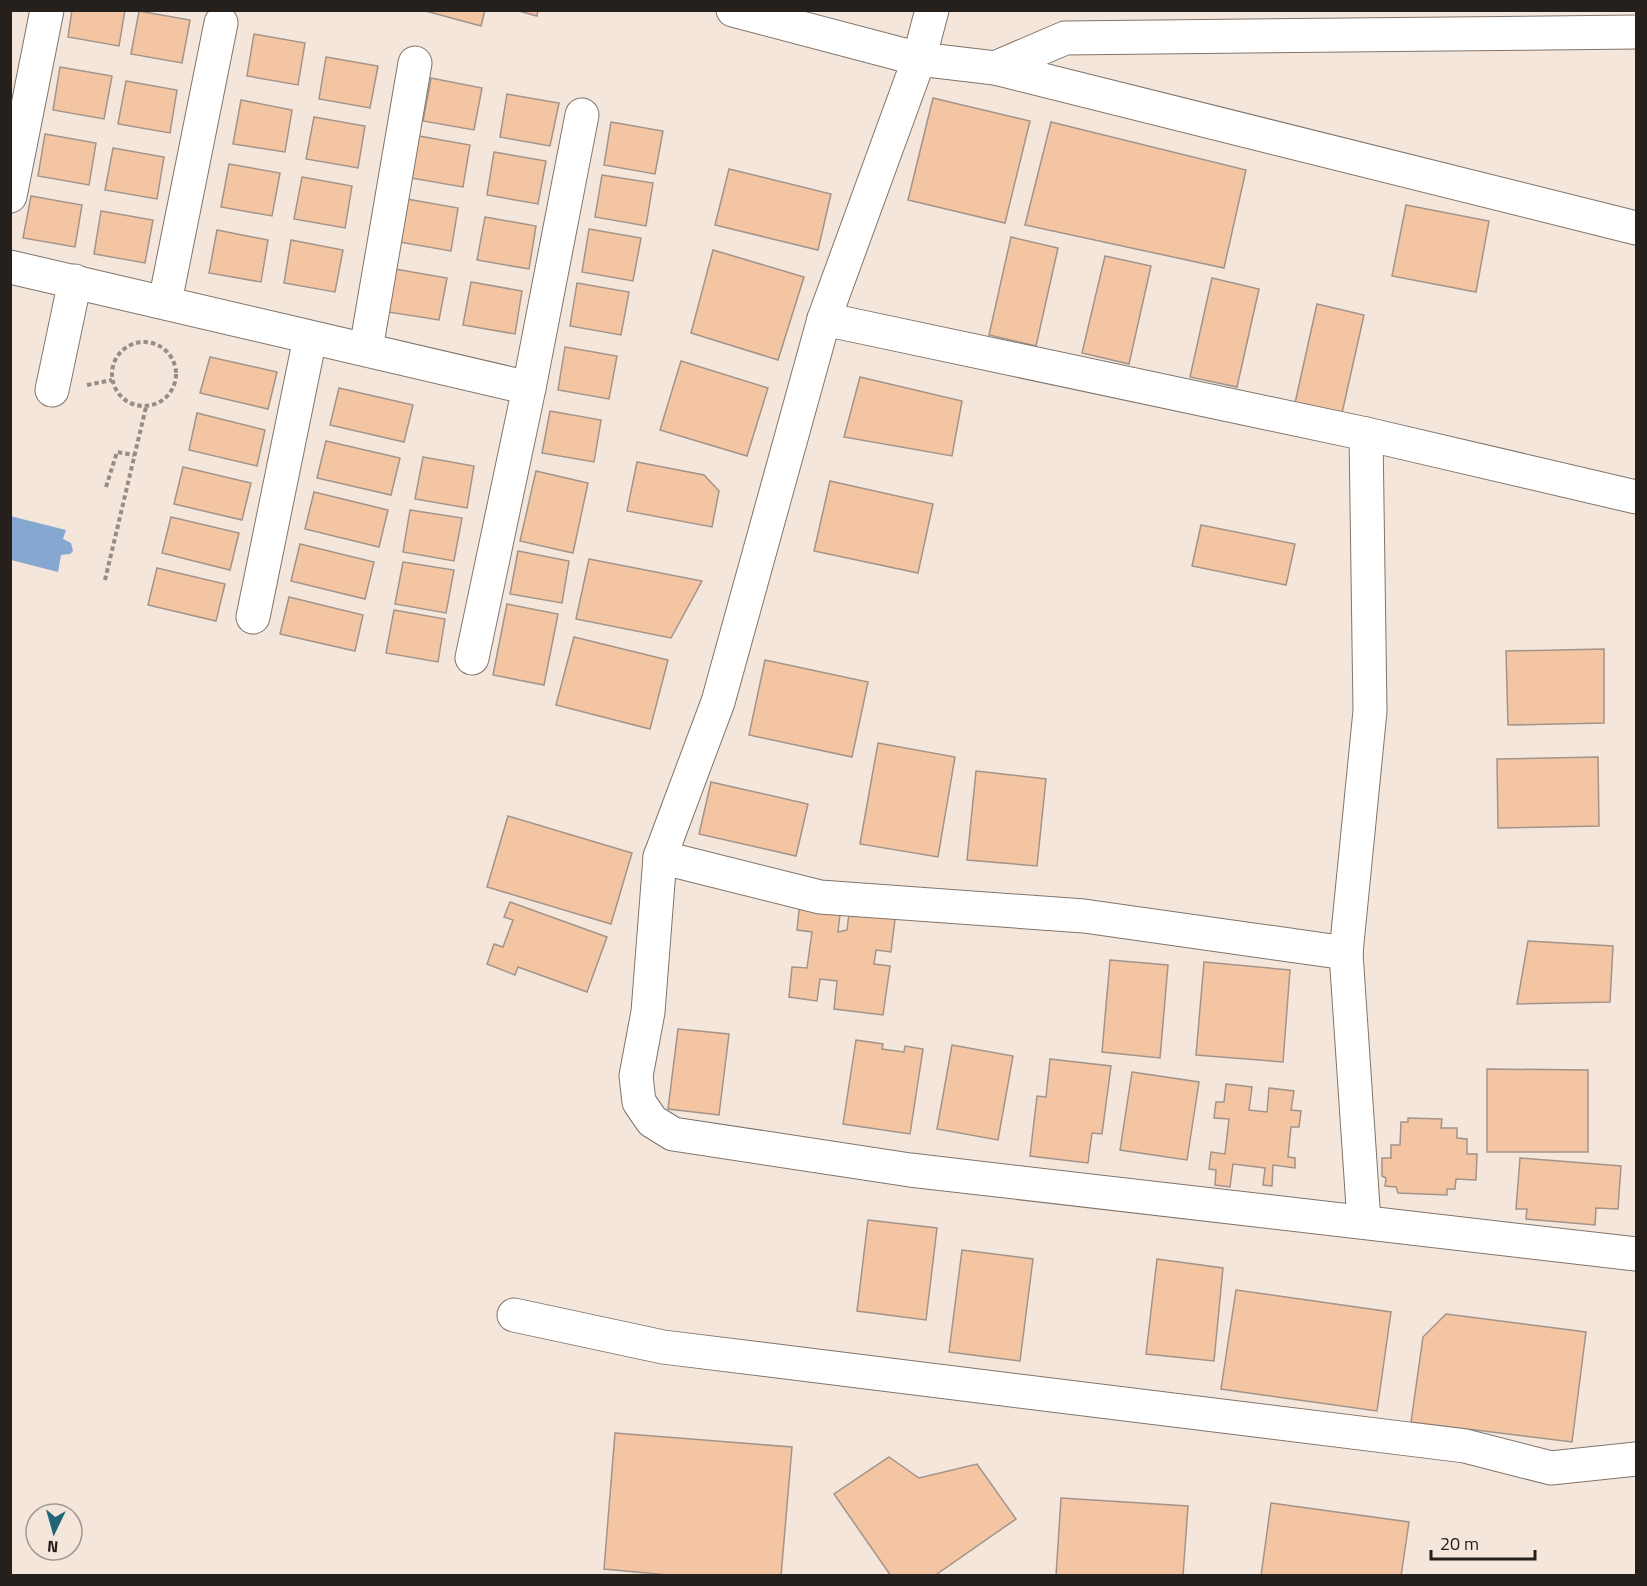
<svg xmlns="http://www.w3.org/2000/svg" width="1647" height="1586" font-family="'Titillium Web',sans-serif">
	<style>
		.water { fill: #85a7d0 }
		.building { fill: #f4c5a2; stroke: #a2948a; stroke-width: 1.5 }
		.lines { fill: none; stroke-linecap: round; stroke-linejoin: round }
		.minor-casing { stroke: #81746a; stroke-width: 35 }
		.path { stroke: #988d85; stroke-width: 4; stroke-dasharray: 4.5 3; stroke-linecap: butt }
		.minor { stroke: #fff; stroke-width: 33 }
	</style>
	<rect width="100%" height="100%" fill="#f5e6db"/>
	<polygon class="water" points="10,516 66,530 63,539 71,543 73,551 70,554 61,555 58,572 11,560"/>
	<g class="building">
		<polygon points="72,10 125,10 119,46 68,37"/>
		<polygon points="422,10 485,10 481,26"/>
		<polygon points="515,10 538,10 537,16"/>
		<polygon points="139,11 190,20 182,63 131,54"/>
		<polygon points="254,34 305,43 298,85 247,76"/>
		<polygon points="326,57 378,66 370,108 319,99"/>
		<polygon points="60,67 112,76 104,119 53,110"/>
		<polygon points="431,78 482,88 474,130 423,121"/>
		<polygon points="126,81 177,90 170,133 118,124"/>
		<polygon points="507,94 559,103 550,146 500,137"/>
		<polygon points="933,98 1030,121 1005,223 908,200"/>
		<polygon points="241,100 292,110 285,152 233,144"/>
		<polygon points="314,117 365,126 358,168 306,159"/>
		<polygon points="611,122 663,131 655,174 604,165"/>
		<polygon points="1051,122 1246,170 1224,268 1025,225"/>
		<polygon points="45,134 96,143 89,185 38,176"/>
		<polygon points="419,136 470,145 463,187 411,178"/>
		<polygon points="113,148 164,157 157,199 105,190"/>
		<polygon points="494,152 546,161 538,204 487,195"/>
		<polygon points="229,164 280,173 272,216 221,207"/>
		<polygon points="729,169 831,194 818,250 715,225"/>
		<polygon points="602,175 653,183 646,226 595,217"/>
		<polygon points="302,177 352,186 345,228 294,219"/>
		<polygon points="31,196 82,205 75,247 23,238"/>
		<polygon points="407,199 458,208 451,251 399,242"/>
		<polygon points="1406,205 1489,221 1476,292 1392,276"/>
		<polygon points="101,211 153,220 145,263 94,254"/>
		<polygon points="485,217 536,226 529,269 477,260"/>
		<polygon points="589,229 641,238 633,281 582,272"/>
		<polygon points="217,230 268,240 261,282 209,273"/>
		<polygon points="1011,237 1058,248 1036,346 989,335"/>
		<polygon points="291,240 343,250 335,292 284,283"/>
		<polygon points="713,250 804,277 778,360 691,333"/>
		<polygon points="1105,256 1151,266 1129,364 1082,353"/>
		<polygon points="395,269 447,278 439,320 388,312"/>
		<polygon points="1212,278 1259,289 1237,387 1190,377"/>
		<polygon points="471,282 522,291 515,334 463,325"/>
		<polygon points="577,283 629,292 621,335 570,326"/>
		<polygon points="1317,304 1364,315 1342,413 1295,403"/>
		<polygon points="565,347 617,356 609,399 558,390"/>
		<polygon points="210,357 277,372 268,409 200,393"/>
		<polygon points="681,361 768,388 747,456 660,430"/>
		<polygon points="860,377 962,401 952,456 844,437"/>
		<polygon points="339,388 413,405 404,442 330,425"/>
		<polygon points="550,411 601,420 594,462 542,453"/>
		<polygon points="197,413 265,430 257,466 189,450"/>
		<polygon points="326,441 400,458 391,495 317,478"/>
		<polygon points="423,457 474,466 467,508 415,499"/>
		<polygon points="637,462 704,475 719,491 712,527 627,511"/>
		<polygon points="183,467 251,483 242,520 174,504"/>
		<polygon points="536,471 588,483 573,553 520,541"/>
		<polygon points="830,481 933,504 918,573 814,551"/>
		<polygon points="314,492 388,510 379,547 305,529"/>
		<polygon points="410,510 462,518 454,561 403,552"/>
		<polygon points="171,517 239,533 230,570 162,553"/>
		<polygon points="1201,525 1295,544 1286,585 1192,566"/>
		<polygon points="300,544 374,562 365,599 291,581"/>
		<polygon points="518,551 569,561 562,603 510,594"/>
		<polygon points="589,559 702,581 671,638 576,619"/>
		<polygon points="403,562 454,570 446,613 395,604"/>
		<polygon points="157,568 225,584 216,621 148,605"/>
		<polygon points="289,597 363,615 355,651 280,634"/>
		<polygon points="507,604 558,614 544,685 493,675"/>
		<polygon points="394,610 445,619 438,662 386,653"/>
		<polygon points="574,637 668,660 650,729 556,705"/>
		<polygon points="1604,649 1604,723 1508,725 1506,651"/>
		<polygon points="765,660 868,682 852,757 749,735"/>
		<polygon points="878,743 955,757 938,857 860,844"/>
		<polygon points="1598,757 1599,826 1498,828 1497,759"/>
		<polygon points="976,771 1046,779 1037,866 967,860"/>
		<polygon points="711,782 808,804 796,856 699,834"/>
		<polygon points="508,816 632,853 611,924 487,887"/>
		<polygon points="800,901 841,906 838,932 847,930 850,905 896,911 891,952 876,950 874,964 890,966 883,1015 834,1009 837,981 820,979 817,1001 789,997 792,967 807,968 812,932 797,930"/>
		<polygon points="510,902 607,937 587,992 518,967 515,975 487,964 494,944 503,947 513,920 504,917"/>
		<polygon points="1528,941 1613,946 1610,1002 1517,1004"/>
		<polygon points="1110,960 1168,965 1160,1058 1102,1052"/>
		<polygon points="1204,962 1290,970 1283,1062 1196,1055"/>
		<polygon points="678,1029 729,1034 719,1115 668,1109"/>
		<polygon points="856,1040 883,1044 882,1049 904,1052 905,1046 923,1049 910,1134 843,1124"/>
		<polygon points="952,1045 1013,1056 998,1140 937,1129"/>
		<polygon points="1050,1059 1111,1066 1102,1134 1092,1133 1088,1163 1030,1156 1037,1096 1046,1097"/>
		<polygon points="1487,1069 1588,1070 1588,1152 1487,1152"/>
		<polygon points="1132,1072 1199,1082 1187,1160 1120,1150"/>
		<polygon points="1226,1084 1252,1087 1249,1110 1267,1112 1269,1088 1294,1091 1291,1110 1301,1111 1299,1127 1291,1127 1288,1157 1295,1158 1295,1168 1273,1165 1272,1186 1263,1185 1265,1168 1233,1164 1230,1187 1215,1185 1216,1170 1209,1169 1211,1152 1225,1154 1229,1119 1214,1118 1216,1102 1224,1102"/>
		<polygon points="1408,1118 1442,1119 1441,1128 1457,1128 1457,1138 1467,1139 1467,1154 1477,1154 1476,1180 1456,1179 1455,1189 1447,1189 1447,1195 1398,1193 1396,1187 1385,1186 1386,1178 1382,1176 1382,1158 1391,1158 1391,1145 1400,1145 1401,1122 1408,1122"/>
		<polygon points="1520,1158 1621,1166 1618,1209 1596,1208 1595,1225 1526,1219 1527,1209 1516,1209"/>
		<polygon points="868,1220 937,1228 926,1320 857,1311"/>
		<polygon points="962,1250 1033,1259 1020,1361 949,1352"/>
		<polygon points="1157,1259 1223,1268 1214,1361 1146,1354"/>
		<polygon points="1236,1290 1391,1312 1377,1411 1221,1389"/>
		<polygon points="1446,1314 1586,1332 1572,1442 1411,1422 1423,1337"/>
		<polygon points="615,1433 792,1447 781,1576 679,1576 604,1569"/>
		<polygon points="889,1457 919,1478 977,1464 1016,1519 934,1576 891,1576 834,1494"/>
		<polygon points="1061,1498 1188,1506 1183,1576 1056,1576"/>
		<polygon points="1271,1503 1409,1522 1401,1576 1261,1576"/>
	</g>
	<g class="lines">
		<defs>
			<g id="minor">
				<polyline points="733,10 919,59 995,68 1636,228"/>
				<polyline points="932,10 919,59 824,319 718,702 660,857 648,1012 636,1076 639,1102 652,1121 673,1134 910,1170 1636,1254"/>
				<polyline points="995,68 1065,38 1636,32"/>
				<polyline points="10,196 47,10"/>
				<polyline points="10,267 529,388"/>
				<polyline points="165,302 221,23"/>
				<polyline points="824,319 1366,434 1636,497"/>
				<polyline points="366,349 415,63"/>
				<polyline points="52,390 75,281"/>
				<polyline points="253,617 310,338"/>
				<polyline points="472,658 529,388 582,115"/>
				<polyline points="660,857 820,897 1084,916 1346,953"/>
				<polyline points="1364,1222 1346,953 1370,711 1366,434"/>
				<polyline points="514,1315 663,1347 1465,1446 1551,1468 1636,1459"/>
			</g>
		</defs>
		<use href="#minor" class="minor-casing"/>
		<g class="path">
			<circle cx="144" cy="374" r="32"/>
			<polyline points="87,385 112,380"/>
			<polyline points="106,487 117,452 134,455"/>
			<polyline points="105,580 146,407"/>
		</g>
		<use href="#minor" class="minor"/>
	</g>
	<rect width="1647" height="1586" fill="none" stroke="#26201c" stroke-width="24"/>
	<g transform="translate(54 1532) rotate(185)"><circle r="28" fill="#f5e6db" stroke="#a2978f" stroke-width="1.5"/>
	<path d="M0-4.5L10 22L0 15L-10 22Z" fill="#216677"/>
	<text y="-9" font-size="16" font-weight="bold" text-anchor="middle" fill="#26201c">N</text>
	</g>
	<path d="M1431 1550v9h104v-9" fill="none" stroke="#26201c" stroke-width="3"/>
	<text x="1440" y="1550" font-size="18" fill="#26201c" stroke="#f5e6db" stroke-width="4.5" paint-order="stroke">20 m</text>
</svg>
